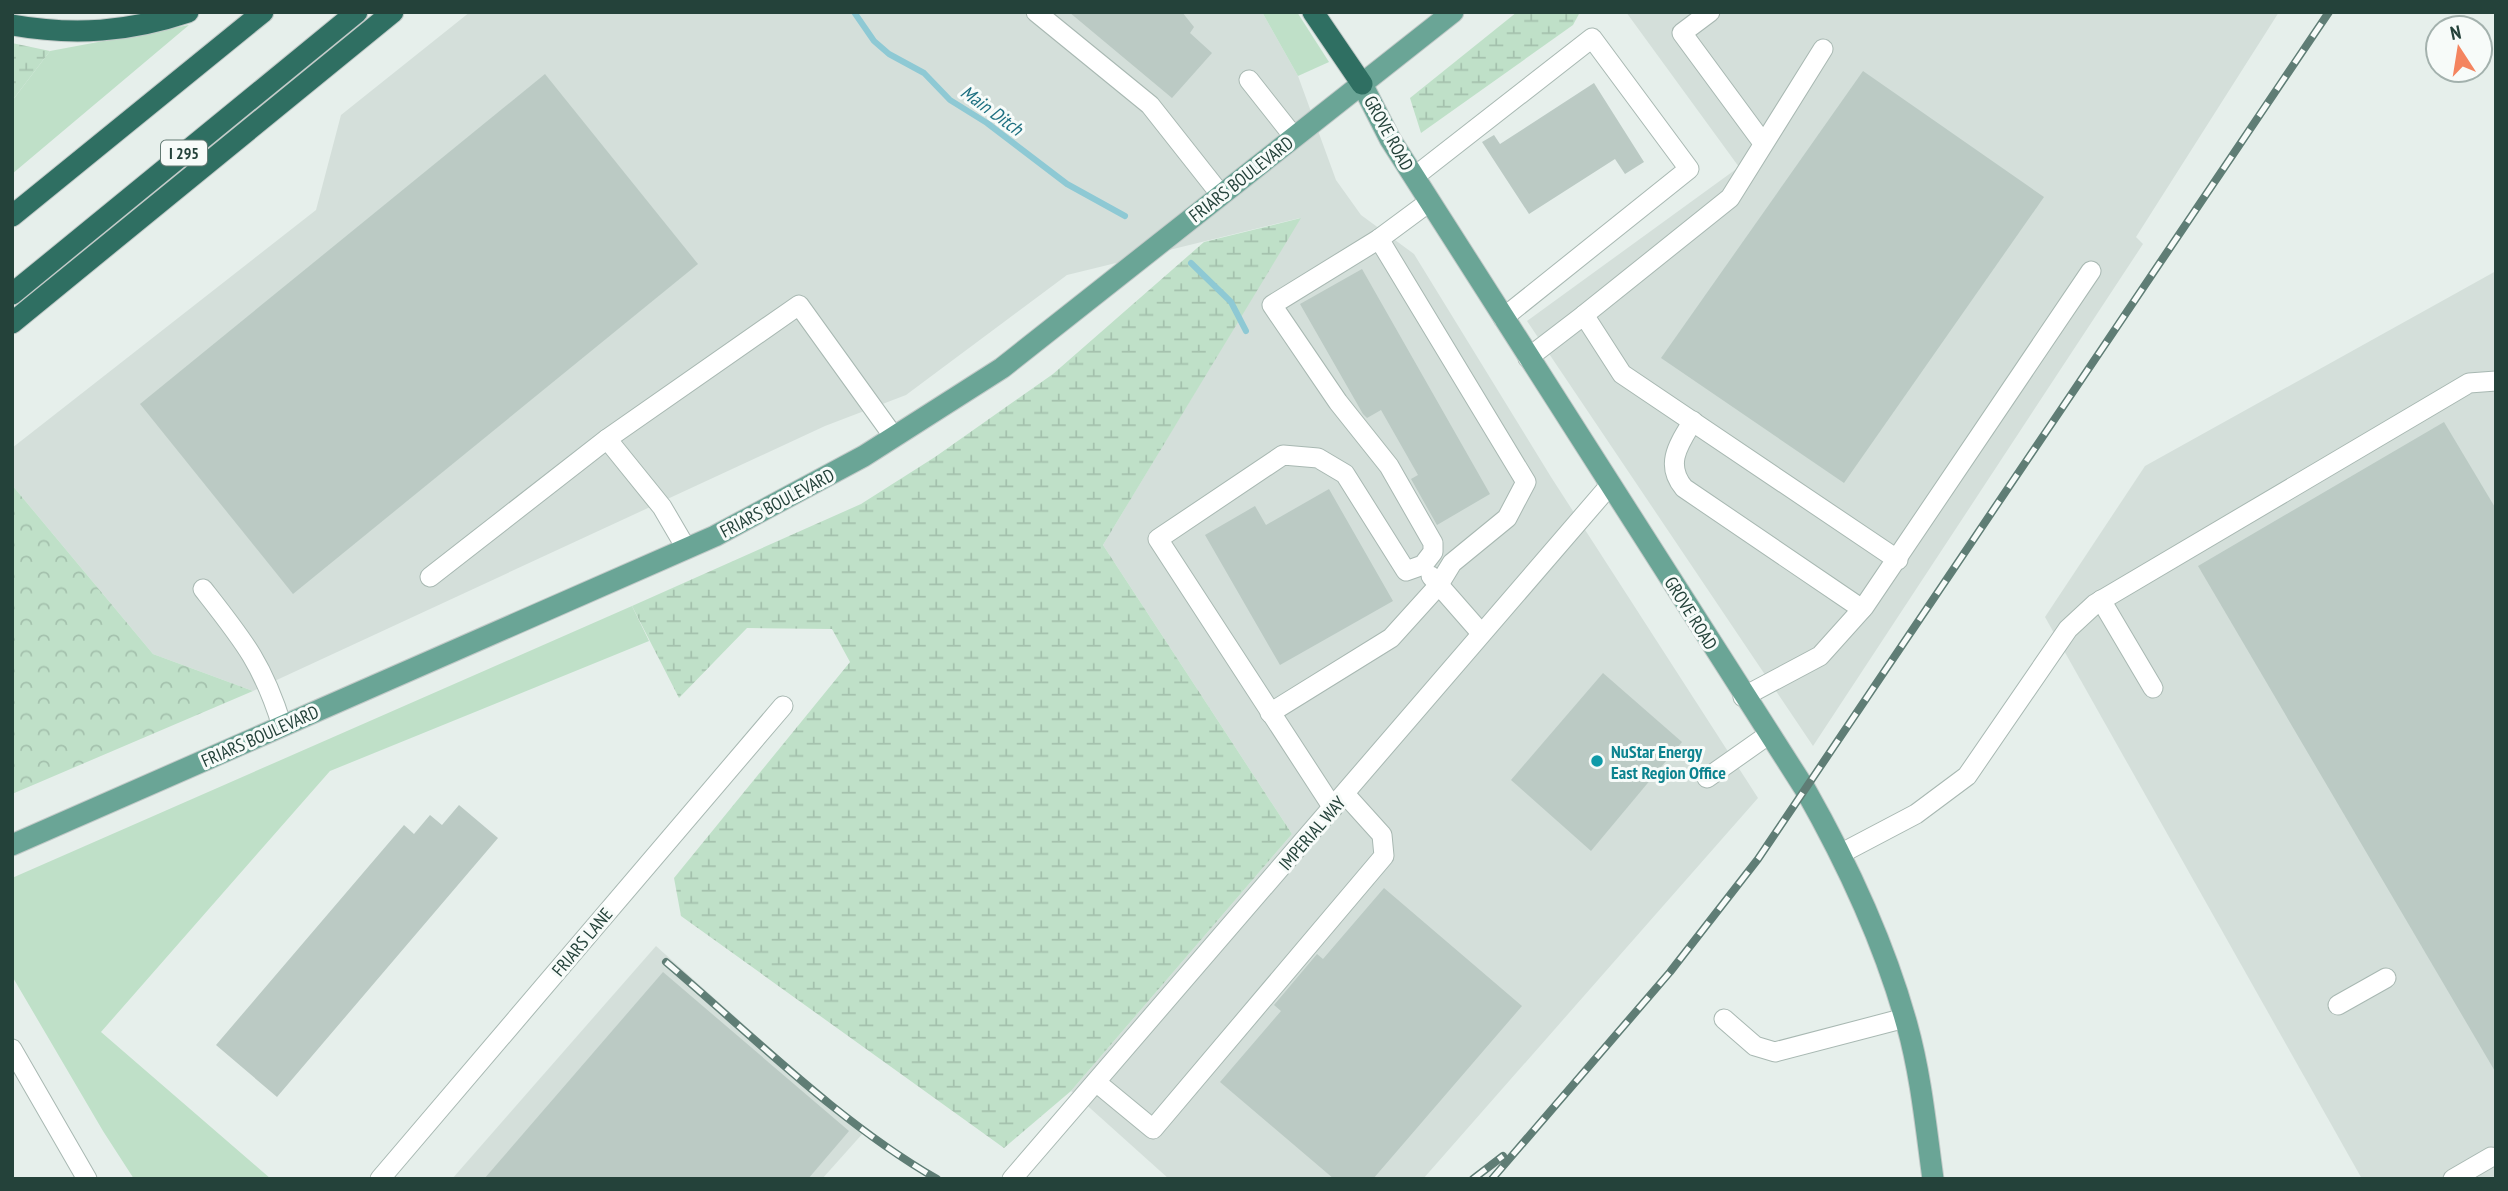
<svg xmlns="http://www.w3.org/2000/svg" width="2508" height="1191" font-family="'PT Sans Narrow',sans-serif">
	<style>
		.built { fill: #d4dfda }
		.grass { fill: #bfe0c8 }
		.forest { fill: url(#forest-crowns) }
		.wetland { fill: url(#wetland-marsh) }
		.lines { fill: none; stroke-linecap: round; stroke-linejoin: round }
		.stream { stroke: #8ec9d4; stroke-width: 6 }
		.building { fill: #bbcac4 }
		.minor-casing { stroke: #a8b8b2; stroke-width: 21 }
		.major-casing { stroke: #c2cac8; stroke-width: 23 }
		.highway-casing { stroke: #c2cac8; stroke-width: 23 }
		.minor { stroke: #fff; stroke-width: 19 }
		.major { stroke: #6aa596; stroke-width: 21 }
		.highway { stroke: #2f6f62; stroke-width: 21 }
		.rail-casing { stroke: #5f7d75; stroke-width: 8 }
		.rail { stroke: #f7fbf9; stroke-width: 5; stroke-dasharray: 16; stroke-linecap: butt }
		.culture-dot { fill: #0f9aa8; stroke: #f7fbf9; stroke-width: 2.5 }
		.labels { text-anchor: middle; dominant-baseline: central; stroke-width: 6; stroke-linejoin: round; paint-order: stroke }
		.shield { fill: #f7fbf9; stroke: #637a73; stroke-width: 2 }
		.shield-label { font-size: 16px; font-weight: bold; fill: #24423a }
		.street-label { font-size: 18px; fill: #24423a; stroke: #f7fbf9 }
		.culture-label { font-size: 18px; font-weight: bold; fill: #0d838f; stroke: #f7fbf9; text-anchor: start }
		.water-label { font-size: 19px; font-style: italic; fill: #1c6f80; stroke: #f7fbf9 }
	</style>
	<defs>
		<pattern id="forest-crowns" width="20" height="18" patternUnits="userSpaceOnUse" patternTransform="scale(1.75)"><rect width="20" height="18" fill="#bfe0c8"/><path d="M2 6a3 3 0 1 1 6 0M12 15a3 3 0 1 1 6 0" fill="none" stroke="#a4c1ad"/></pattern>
		<pattern id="wetland-marsh" width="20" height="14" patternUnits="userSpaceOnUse" patternTransform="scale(1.75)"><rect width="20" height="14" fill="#bfe0c8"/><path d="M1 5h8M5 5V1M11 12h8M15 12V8" fill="none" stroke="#a4c1ad"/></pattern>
	</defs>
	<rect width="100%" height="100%" fill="#e6efeb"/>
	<g class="built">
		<polygon points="470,12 1262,12 1298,76 1336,180 1361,215 1414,254 1551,477 1758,798 1423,1179 1169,1179 1071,1091 1292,834 1103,545 1300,218 1067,275 906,395 825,426 253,691 153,654 12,485 12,448 316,210 341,115"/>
		<polygon points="1626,12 2279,12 2136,237 2143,244 1813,746 1527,321 1739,167"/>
		<polygon points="2496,271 2496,1179 2362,1179 2045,617 2145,466"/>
		<polygon points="656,946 864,1132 822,1179 452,1179"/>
	</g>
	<g class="grass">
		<polygon points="1262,12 1297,12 1329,62 1298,76"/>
		<polygon points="189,25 12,174 12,101 50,51"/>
		<polygon points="632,606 649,641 330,771 101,1032 271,1179 134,1179 103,1131 12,976 12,878"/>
	</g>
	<polygon class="forest" points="12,485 153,654 253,691 12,794"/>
	<g class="wetland">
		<polygon points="1517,12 1580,12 1573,25 1421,133 1410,98"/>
		<polygon points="12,43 50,51 12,101"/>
		<polygon points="1301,218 1103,545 1292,834 1071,1091 1004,1148 681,916 674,878 850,662 832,629 747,628 679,698 632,606 861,504 935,457 1053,374 1204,242"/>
	</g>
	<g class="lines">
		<g class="stream">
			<polyline points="854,12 874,41 889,54 924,73 950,100 987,123 1067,184 1125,216"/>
			<polyline points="1191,263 1231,302 1246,331"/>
		</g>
	</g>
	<g class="building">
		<polygon points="1069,12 1182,12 1194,27 1190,33 1212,53 1172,98"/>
		<polygon points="1863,71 2044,197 1844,483 1661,358"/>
		<polygon points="545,74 698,264 293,594 140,404"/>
		<polygon points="1594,83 1644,162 1625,174 1615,159 1529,214 1482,142 1494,135 1500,144"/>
		<polygon points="1362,269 1490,494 1437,525 1411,479 1418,475 1381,410 1367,418 1363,414 1300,304"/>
		<polygon points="2444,422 2496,509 2496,1073 2198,566"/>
		<polygon points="1329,489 1393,601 1280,665 1205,535 1255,506 1266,525"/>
		<polygon points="1603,673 1682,742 1591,851 1511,780"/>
		<polygon points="459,805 498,838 277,1097 216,1045 404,825 414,834 430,815 442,825"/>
		<polygon points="1384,888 1522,1006 1373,1179 1334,1179 1220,1082 1281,1011 1274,1005 1317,954 1323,959"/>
		<polygon points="663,972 849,1131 808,1179 484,1179"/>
	</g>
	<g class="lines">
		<defs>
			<g id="minor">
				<polyline points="1036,12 1150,105 1221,195"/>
				<polyline points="1710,12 1682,33 1763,143"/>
				<polyline points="1249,80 1294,137"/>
				<polyline points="1414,177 1592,38 1689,169 1503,318"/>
				<polyline points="1584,315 1730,198 1823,49"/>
				<polyline points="1528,358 1584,315 1622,374 1898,560"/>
				<path d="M1693,421c-14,23 -29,43 -9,67l178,121"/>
				<polyline points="607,439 799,305 894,437"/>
				<polyline points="1431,576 1481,633"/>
				<polyline points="430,577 607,439 662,507 686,548"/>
				<path d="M203,589c40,51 60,75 79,137"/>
				<polyline points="2101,600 2153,688"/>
				<polyline points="1743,697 1820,656 1864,607 2091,271"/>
				<polyline points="1270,713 1391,638 1438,586 1452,563 1507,518 1526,482 1379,239"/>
				<polyline points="1707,778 1768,735"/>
				<polyline points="1333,808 1158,539 1283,455 1318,458 1345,474 1406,571 1423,565 1433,552 1433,543 1389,466 1338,402 1272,305 1379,239 1429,202"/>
				<polyline points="1840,854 1916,814 1967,776 2068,629 2095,604 2469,383 2496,381"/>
				<polyline points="2338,1005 2386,978"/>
				<polyline points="1724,1019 1755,1046 1775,1052 1905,1018"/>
				<polyline points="12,1049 87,1179"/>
				<polyline points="1096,1082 1153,1129 1384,856 1382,835 1345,794"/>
				<polyline points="380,1179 783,706"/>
				<polyline points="1012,1179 1610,485"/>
				<polyline points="2453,1179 2491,1157"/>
			</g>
			<g id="major">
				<path d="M1362,84l28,55 415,650c42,74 79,153 102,236 14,50 19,103 26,154"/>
				<polyline points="12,845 715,536 864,456 1002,368 1453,12"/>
			</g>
			<g id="highway">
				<polyline points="1313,12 1362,84"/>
				<path d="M12,25c62,11 117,7 176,-13"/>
				<polyline points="12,216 263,12"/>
				<polyline points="12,294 357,12"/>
				<polyline points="12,323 393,12"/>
			</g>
		</defs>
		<use href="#minor" class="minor-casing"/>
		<use href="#major" class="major-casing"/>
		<use href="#highway" class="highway-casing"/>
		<use href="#minor" class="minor"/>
		<use href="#major" class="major"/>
		<use href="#highway" class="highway"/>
		<defs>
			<g id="rail">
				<path d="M666,962c87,74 172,160 271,217"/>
				<polyline points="1473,1179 1503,1156"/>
				<polyline points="1492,1179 1670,972 1758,859 2329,12"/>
			</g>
		</defs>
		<use href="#rail" class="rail-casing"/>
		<use href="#rail" class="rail"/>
	</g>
	<circle class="culture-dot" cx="1597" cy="761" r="7"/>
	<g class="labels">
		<rect class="shield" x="161" y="140.5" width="46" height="25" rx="5"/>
		<g class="shield-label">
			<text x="184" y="153">I 295</text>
		</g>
		<g class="street-label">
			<text transform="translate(1389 133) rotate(61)">GROVE ROAD</text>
			<text transform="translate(1241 179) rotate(-38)">FRIARS BOULEVARD</text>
			<text transform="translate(777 503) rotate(-28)">FRIARS BOULEVARD</text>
			<text transform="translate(1691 613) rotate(58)">GROVE ROAD</text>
			<text transform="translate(260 736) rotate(-24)">FRIARS BOULEVARD</text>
			<text transform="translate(1312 833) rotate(-49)">IMPERIAL WAY</text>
			<text transform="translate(582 942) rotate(-50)">FRIARS LANE</text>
		</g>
		<g class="culture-label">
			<text x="1611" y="751">NuStar Energy<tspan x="1611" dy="21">East Region Office</tspan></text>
		</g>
		<g class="water-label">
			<text transform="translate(992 110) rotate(36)">Main Ditch</text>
		</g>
	</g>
	<rect width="2508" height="1191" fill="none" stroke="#24423a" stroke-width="28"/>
	<g transform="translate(2459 49) rotate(348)"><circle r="33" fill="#f7fbf9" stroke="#a3b1ad" stroke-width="2"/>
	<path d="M0-5L12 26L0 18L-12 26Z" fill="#f4845f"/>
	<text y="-10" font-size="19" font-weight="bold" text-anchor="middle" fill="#24423a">N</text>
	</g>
</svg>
